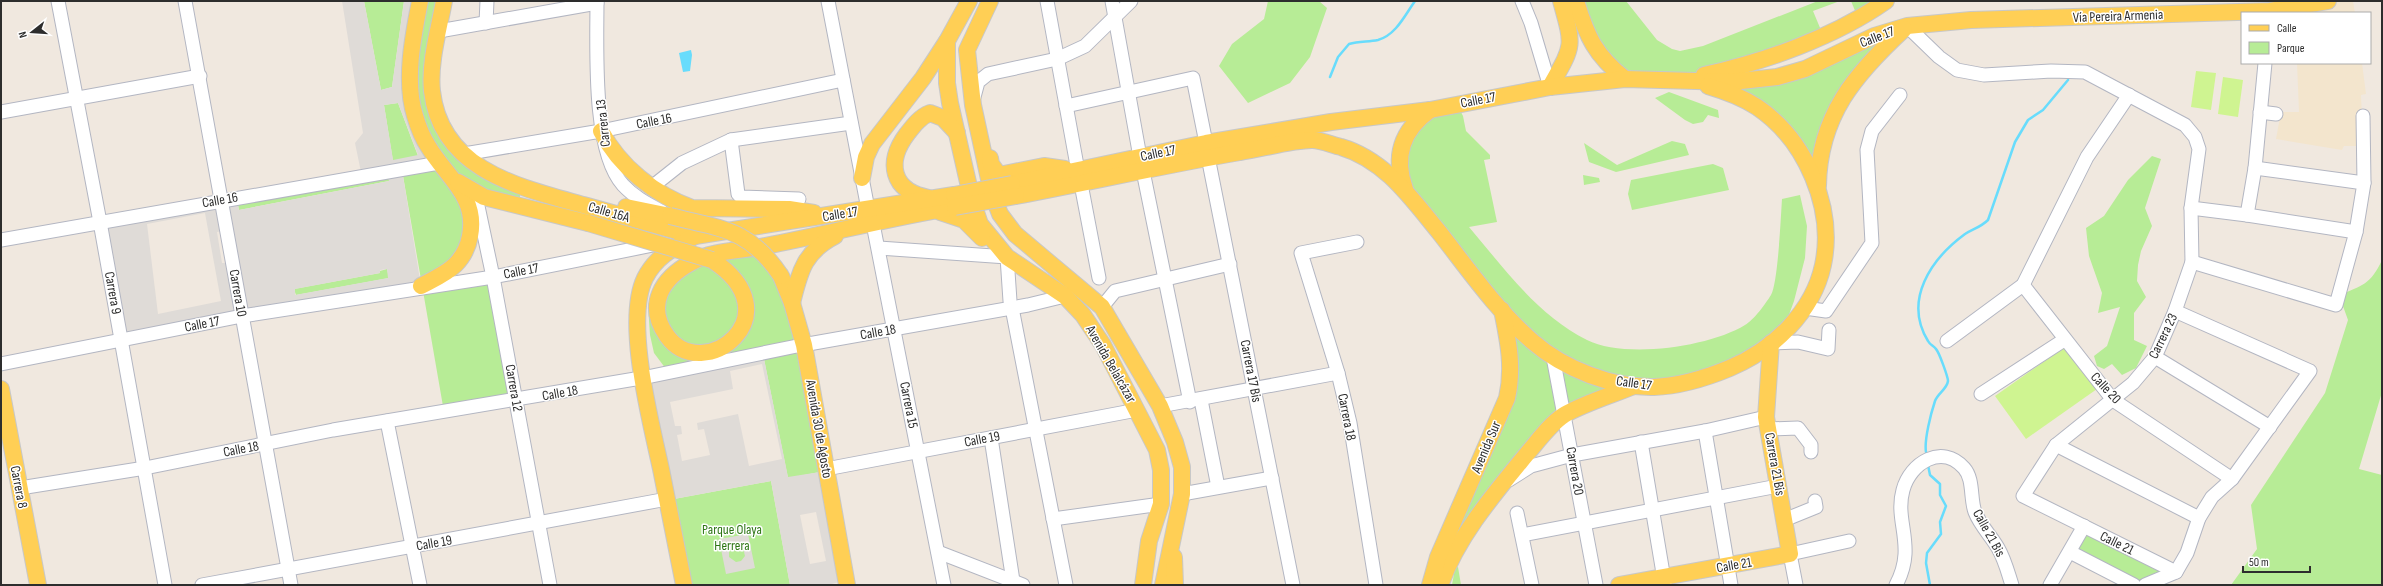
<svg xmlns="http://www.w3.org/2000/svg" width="2383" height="586" font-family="'Sofia Sans Condensed',sans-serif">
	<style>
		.education { fill: #f3e5cd }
		.green { fill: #b7ec96 }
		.pitch { fill: #cff491 }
		.plaza { fill: #dfdbd7; fill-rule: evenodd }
		.water { fill: #68dcfc }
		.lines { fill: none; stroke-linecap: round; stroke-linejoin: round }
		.stream { stroke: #68dcfc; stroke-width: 2.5 }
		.minor-casing { stroke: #b3b6c2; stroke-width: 15 }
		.major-casing { stroke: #c8c8c8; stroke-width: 18 }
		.minor { stroke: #fff; stroke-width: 13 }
		.major { stroke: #ffcf55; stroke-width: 16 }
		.major-bridge-casing { stroke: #c8c8c8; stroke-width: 18; stroke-linecap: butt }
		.major-bridge { stroke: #ffcf55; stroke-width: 16 }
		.labels { text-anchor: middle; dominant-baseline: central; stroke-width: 3; stroke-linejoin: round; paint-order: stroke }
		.street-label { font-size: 14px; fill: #2d2d2d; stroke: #fff }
		.park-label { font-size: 14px; fill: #2c7513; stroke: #fff }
	</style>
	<rect width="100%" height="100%" fill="#f0e8df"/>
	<g class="education">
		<polygon points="2328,1 2353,1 2355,13 2270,13"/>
		<polygon points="2297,63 2362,63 2366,94 2361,95 2363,146 2344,146 2342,150 2276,139 2281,112 2299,112"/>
	</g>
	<g class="green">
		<polygon points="364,1 404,1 392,87 381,90"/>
		<path d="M428,1h11l-12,74 15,61 80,52 -3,12c-17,-5 -36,-9 -51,-19 -26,-16 -48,-57 -52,-86 -3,-30 7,-65 12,-94z"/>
		<polygon points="1268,1 1319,1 1327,8 1310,57 1290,83 1248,103 1219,66 1232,44 1264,19"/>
		<polygon points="1576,1 1626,1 1657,40 1672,49 1680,51 1703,46 1818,1 1840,1 1813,11 1823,35 1715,73 1777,77 1907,26 1848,88 1818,178 1778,124 1709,86 1625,79 1610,67"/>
		<polygon points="1851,1 1885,1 1858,18"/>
		<polygon points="1669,92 1718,110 1719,118 1708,115 1703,122 1693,124 1685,120 1655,98"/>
		<polygon points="398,103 418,156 393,161 384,105"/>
		<path d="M1457,104l6,12 3,15 24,24v4l-6,1 13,62 -28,5c35,41 68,88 118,113 38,19 122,7 158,-15 9,-5 21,-22 26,-30 7,-12 10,-80 11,-96l18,-4 7,31 -2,32 -11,43 -12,33 -24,19 -194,62 -114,127 57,-144 -5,-88 -102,-134 8,-45z"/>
		<polygon points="1672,141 1685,144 1689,155 1616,172 1589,162 1584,143 1617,165"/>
		<polygon points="2152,156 2161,159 2145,208 2152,226 2141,251 2138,265 2137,281 2146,297 2134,313 2134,340 2147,346 2136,368 2122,375 2112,364 2104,369 2097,366 2094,356 2107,346 2120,307 2098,313 2102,293 2089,256 2086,228 2104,216 2128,180"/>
		<polygon points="439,163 459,185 467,246 423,286 493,277 516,400 444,412 402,170"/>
		<polygon points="1713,164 1723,168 1729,190 1632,210 1628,194 1631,180"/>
		<polygon points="1583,175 1599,178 1600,182 1584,185"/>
		<polygon points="388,176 389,181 239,210 238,205"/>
		<polygon points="758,248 781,276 797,346 820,472 788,478 763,354 669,373 654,353 650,335 648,305 652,294 678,270"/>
		<path d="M2382,260v132l-23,77 23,6v110h-151l26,-36 -6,-44 74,-112 23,-73 -9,-25c23,-9 32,-11 43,-35z"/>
		<polygon points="387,269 389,278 296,295 294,289 380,273 380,271"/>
		<polygon points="771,481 790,585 692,585 674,499"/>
		<polygon points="2084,526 2176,572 2145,585 2070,552"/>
		<polygon points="1458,567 1461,585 1452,585 1455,568"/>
	</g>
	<g class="pitch">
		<polygon points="2196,71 2216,73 2211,110 2191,107"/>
		<polygon points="2223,77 2243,80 2238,117 2218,114"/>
		<polygon points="2066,346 2097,389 2026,439 1995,396"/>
	</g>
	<g class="plaza">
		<path d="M342,1h22l17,89 11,-3 12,-86h7l5,22 -5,73 28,67 -37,7 19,116 -179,30 -20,-116 140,-23 -7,-34 8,-10zM398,103l20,52 -25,5 -9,-55zM388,176l1,5 -150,29 -1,-5zM387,269l1,9 -93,17v-6l85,-16v-3z"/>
		<path d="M218,200l5,31 -6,1 5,31h6l9,54 -116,23 -21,-118zM205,213l16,88 -63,13 -11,-90z"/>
		<path d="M763,354l25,123 32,-5 20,110 -13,3h-37l-19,-104 -97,18 -27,-122zM762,364l20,95 -33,7 -11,-52 -41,9 1,7 6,-1 6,26 -28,6 -5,-26 5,-1 -1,-8h-6l-5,-24 63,-13 -3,-18zM816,512l10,49 -16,3 -10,-49z"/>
		<path d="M748,534l7,34 -29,6 -7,-35zM738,545l5,3 2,8 -4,5 -5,1 -7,-5v-6l3,-4z"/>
	</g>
	<polygon class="water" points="691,50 692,55 690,71 683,72 679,53"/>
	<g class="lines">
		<g class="stream">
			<path d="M1330,77l8,-20 11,-13c10,-3 19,-2 29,-4 18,-5 27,-25 37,-39"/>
			<path d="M1926,452c-2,-12 5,-39 9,-51 3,-8 12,-12 13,-20 0,-4 -9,-29 -12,-32 -2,-3 -6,-4 -8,-8 -25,-41 3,-82 37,-107 8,-5 16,-7 23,-14l27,-78 13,-22 15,-10 25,-30"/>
			<polyline points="1928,465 1930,475 1940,484 1940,495 1946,506 1940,522 1941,534 1927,553 1926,563 1930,585"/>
		</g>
		<defs>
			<g id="minor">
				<polyline points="58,1 100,222 165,585"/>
				<polyline points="185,1 291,585"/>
				<path d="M597,1c0,46 -5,150 26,184 11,12 25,19 38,26"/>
				<polyline points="828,1 868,209"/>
				<polyline points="1047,1 1078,171"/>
				<polyline points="1112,1 1140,157"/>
				<polyline points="1522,1 1531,23 1550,87"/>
				<polyline points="486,23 487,1"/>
				<polyline points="1907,26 1939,57 1957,70 1984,75 2051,71 2085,72 2185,125 2195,137 2199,149 2191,208 2192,262 2175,311 2155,357 2133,383 2056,445 2023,496 2176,572"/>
				<polyline points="439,31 597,3"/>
				<polyline points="974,97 978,82 988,74 1057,59 1085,46 1131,1"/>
				<polyline points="1066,106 1193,78 1206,143"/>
				<polyline points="1,112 200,76"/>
				<polyline points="2260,112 2276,114"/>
				<polyline points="731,140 738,194 741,197 799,199"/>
				<polyline points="464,154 601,131 843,80"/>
				<polyline points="1208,157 1293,585"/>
				<polyline points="2255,168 2364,183"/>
				<polyline points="1143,171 1190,402"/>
				<polyline points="1081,184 1099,278"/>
				<polyline points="653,186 682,163 731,140 851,123"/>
				<polyline points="475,192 493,277 550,585"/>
				<polyline points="2191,208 2247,215 2356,232"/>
				<polyline points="2247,215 2255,168 2265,63"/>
				<polyline points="873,224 944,585"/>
				<polyline points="1,240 439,163"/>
				<polyline points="1357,242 1301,253 1338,373 1350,423 1376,585"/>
				<polyline points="879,248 1007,257 1010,301"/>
				<polyline points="2192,262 2336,305 2356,232 2364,183 2363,116"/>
				<polyline points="2023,285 2113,400 2232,479"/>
				<polyline points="1102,307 1115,291 1230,264"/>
				<polyline points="1012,308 1066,585"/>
				<polyline points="1805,308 1826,311 1872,243 1867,150 1872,131 1900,95"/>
				<polyline points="1947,341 2023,285 2087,157 2129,95"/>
				<polyline points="1771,343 1798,342 1828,349 1829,330"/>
				<polyline points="1553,357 1596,585"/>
				<polyline points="2155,357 2270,427"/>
				<polyline points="1,364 242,316 493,277 658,244"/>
				<polyline points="1981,394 2064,340"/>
				<polyline points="1201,400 1218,487"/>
				<polyline points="1160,406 1338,373"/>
				<polyline points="387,421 420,585"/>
				<polyline points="1768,429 1798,428 1811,445 1811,452"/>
				<polyline points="1705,431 1731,585"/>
				<polyline points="991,438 1013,581"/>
				<polyline points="1641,442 1665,585"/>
				<polyline points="2056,445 2199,518"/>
				<polyline points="826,469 1137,410"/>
				<polyline points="1509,480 1531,466 1572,455 1705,431 1766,417"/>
				<polyline points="20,488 145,468 333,430 647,377 797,346 1028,305 1065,296"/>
				<polyline points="1182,494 1272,478"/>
				<polyline points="1517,513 1532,585"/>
				<polyline points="1053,519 1161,504"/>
				<polyline points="1784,520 1816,507 1815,501"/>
				<polyline points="1522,535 1778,486"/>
				<polyline points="938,552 1023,585"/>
				<polyline points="2070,552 2134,585"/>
				<polyline points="202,585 667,499"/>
				<polyline points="1796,585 1790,554 1849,541"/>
				<path d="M1896,585c21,-39 -2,-63 7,-95 7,-27 39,-47 61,-22 10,11 6,31 11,44 5,13 16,24 23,36 7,12 10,25 14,37"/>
				<polyline points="2050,585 2084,526"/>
				<polyline points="2145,585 2176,572 2187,553 2199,518 2212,497 2232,479 2310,371 2175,311"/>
			</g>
			<g id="major">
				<path d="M420,1c-7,35 -16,80 -5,115 3,10 7,21 13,30 18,31 50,50 42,90 -2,11 -7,21 -15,29 -9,9 -23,15 -34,21"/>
				<path d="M444,1c-5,28 -15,61 -12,90 9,81 91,97 155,115 36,10 72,20 108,30"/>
				<polyline points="990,1 967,50 973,105 992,193 1000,214 1015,234 1102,307 1160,406 1175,442 1182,467 1182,494 1163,585"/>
				<path d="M1576,1c11,36 19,54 49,78"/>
				<polyline points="947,41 947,83 950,103 972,200 980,224 1007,257 1065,296 1083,315 1103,345 1157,450 1161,470 1161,504 1149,541 1143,585"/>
				<path d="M1704,75c60,-13 131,-38 182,-74"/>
				<path d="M1550,87c24,-43 24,-39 11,-86"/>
				<path d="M601,131c18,35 54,64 91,77l97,1 25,4"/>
				<polyline points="990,158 991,164 999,175 1044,166 1065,169"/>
				<polyline points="862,178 866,157 872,144 923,78 947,41 969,1"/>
				<polyline points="458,182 484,197 588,223"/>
				<polyline points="1012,184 1206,143 1331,122 1430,110 1550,87 1625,79 1731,82 1777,77 1805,69 1874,36 1907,26 1971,20 2270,11 2328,1"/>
				<path d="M1818,186c1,-70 37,-112 86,-157"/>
				<path d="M1405,189c-12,-33 -3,-59 25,-79"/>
				<path d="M1016,196c75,-14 149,-31 224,-44 21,-3 52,-12 72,-12 9,0 20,5 29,7 44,13 70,51 98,85 29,37 58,79 94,110 31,27 80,46 121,45 27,-1 52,-9 76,-19 43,-18 83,-56 93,-103 12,-57 -17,-125 -66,-158 -15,-10 -32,-16 -49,-21"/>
				<path d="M929,198c-38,-7 -43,-36 -22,-64 7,-9 13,-17 23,-21l13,5 14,15"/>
				<polyline points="626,207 670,216"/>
				<polyline points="940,212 964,220 982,238"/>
				<path d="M712,260c84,55 -9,126 -45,76 -22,-31 -5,-58 25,-74 21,-12 50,-11 73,-16 64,-12 126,-29 190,-39"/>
				<polyline points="781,276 792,303 804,345 847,585"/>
				<path d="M792,303c8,-32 12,-51 43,-67"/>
				<polyline points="1,389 38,585"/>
				<polyline points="1174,557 1175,585"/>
				<path d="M1441,583c17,-47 53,-89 85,-128 12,-14 23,-30 38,-40 21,-12 48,-20 70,-29"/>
				<path d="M684,585c-8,-39 -15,-77 -23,-116 -10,-47 -37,-148 -16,-191 11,-22 30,-31 50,-42l259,-41"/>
				<path d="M1430,585l8,-28 69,-159c7,-31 1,-58 -5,-88"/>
				<polyline points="1619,585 1790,554 1766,417 1771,343"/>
			</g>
		</defs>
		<use href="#minor" class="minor-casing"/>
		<use href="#major" class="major-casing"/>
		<use href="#minor" class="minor"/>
		<use href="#major" class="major"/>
		<defs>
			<g id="major-bridge">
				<polyline points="954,195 1012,184"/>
				<polyline points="955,207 1016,196"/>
				<path d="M670,216c51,13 79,12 111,60"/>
				<polyline points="588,223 712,260"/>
			</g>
		</defs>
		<use href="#major-bridge" class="major-bridge-casing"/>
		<use href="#major-bridge" class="major-bridge"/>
	</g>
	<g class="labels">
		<g class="street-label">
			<text transform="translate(2118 16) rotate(-2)">Vía Pereira Armenia</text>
			<text transform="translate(1877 37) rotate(-21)">Calle 17</text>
			<text transform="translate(1478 100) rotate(-11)">Calle 17</text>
			<text transform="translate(654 121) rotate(-11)">Calle 16</text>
			<text transform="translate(603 123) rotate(-96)">Carrera 13</text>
			<text transform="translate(1158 153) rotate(-12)">Calle 17</text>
			<text transform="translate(220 200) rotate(-10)">Calle 16</text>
			<text transform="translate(609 212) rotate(16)">Calle 16A</text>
			<text transform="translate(840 214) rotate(-9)">Calle 17</text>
			<text transform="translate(521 271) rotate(-11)">Calle 17</text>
			<text transform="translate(113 293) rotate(80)">Carrera 9</text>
			<text transform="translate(238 293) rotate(80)">Carrera 10</text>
			<text transform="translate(202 324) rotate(-11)">Calle 17</text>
			<text transform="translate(878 332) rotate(-10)">Calle 18</text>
			<text transform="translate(2163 336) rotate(-64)">Carrera 23</text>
			<text transform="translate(1111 364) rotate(60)">Avenida Belalcázar</text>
			<text transform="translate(1251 371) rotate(79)">Carrera 17 Bis</text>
			<text transform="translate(1634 383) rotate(8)">Calle 17</text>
			<text transform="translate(514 388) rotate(80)">Carrera 12</text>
			<text transform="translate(2106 388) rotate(47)">Calle 20</text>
			<text transform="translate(560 393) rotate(-10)">Calle 18</text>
			<text transform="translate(909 405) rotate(79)">Carrera 15</text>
			<text transform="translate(1347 417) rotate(79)">Carrera 18</text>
			<text transform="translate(819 429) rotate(80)">Avenida 30 de Agosto</text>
			<text transform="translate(982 439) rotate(-11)">Calle 19</text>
			<text transform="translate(1486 447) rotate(-67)">Avenida Sur</text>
			<text transform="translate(241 449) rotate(-11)">Calle 18</text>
			<text transform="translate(1775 464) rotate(80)">Carrera 21 Bis</text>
			<text transform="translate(1575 471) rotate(80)">Carrera 20</text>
			<text transform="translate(19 487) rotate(79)">Carrera 8</text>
			<text transform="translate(1989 533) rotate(61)">Calle 21 Bis</text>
			<text transform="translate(434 543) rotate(-10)">Calle 19</text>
			<text transform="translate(2117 543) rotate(26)">Calle 21</text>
			<text transform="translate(1734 565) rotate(-10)">Calle 21</text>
		</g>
		<g class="park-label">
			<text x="732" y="529">Parque Olaya<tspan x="732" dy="16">Herrera</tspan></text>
		</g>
	</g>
	<rect width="2383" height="586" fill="none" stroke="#2d2d2d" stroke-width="4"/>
	<rect x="2241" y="12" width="130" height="52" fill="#ffffff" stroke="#ababab"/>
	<rect x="2249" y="25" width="20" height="6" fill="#ffcf55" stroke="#ababab"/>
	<text x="2277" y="32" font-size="12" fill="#2d2d2d">Calle</text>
	<rect x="2249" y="42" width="20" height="12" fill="#b7ec96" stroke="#ababab"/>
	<text x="2277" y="52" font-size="12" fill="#2d2d2d">Parque</text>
	<g transform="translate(32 32) rotate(253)" stroke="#ffffff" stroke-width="3" paint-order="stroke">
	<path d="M0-3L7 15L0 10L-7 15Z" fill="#2d2d2d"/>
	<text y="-6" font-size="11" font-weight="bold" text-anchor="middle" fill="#2d2d2d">N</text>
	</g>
	<path d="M2243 566v6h67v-6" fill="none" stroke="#2d2d2d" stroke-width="2"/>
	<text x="2249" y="566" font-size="12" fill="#2d2d2d" stroke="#ffffff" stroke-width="3" paint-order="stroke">50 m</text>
</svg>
